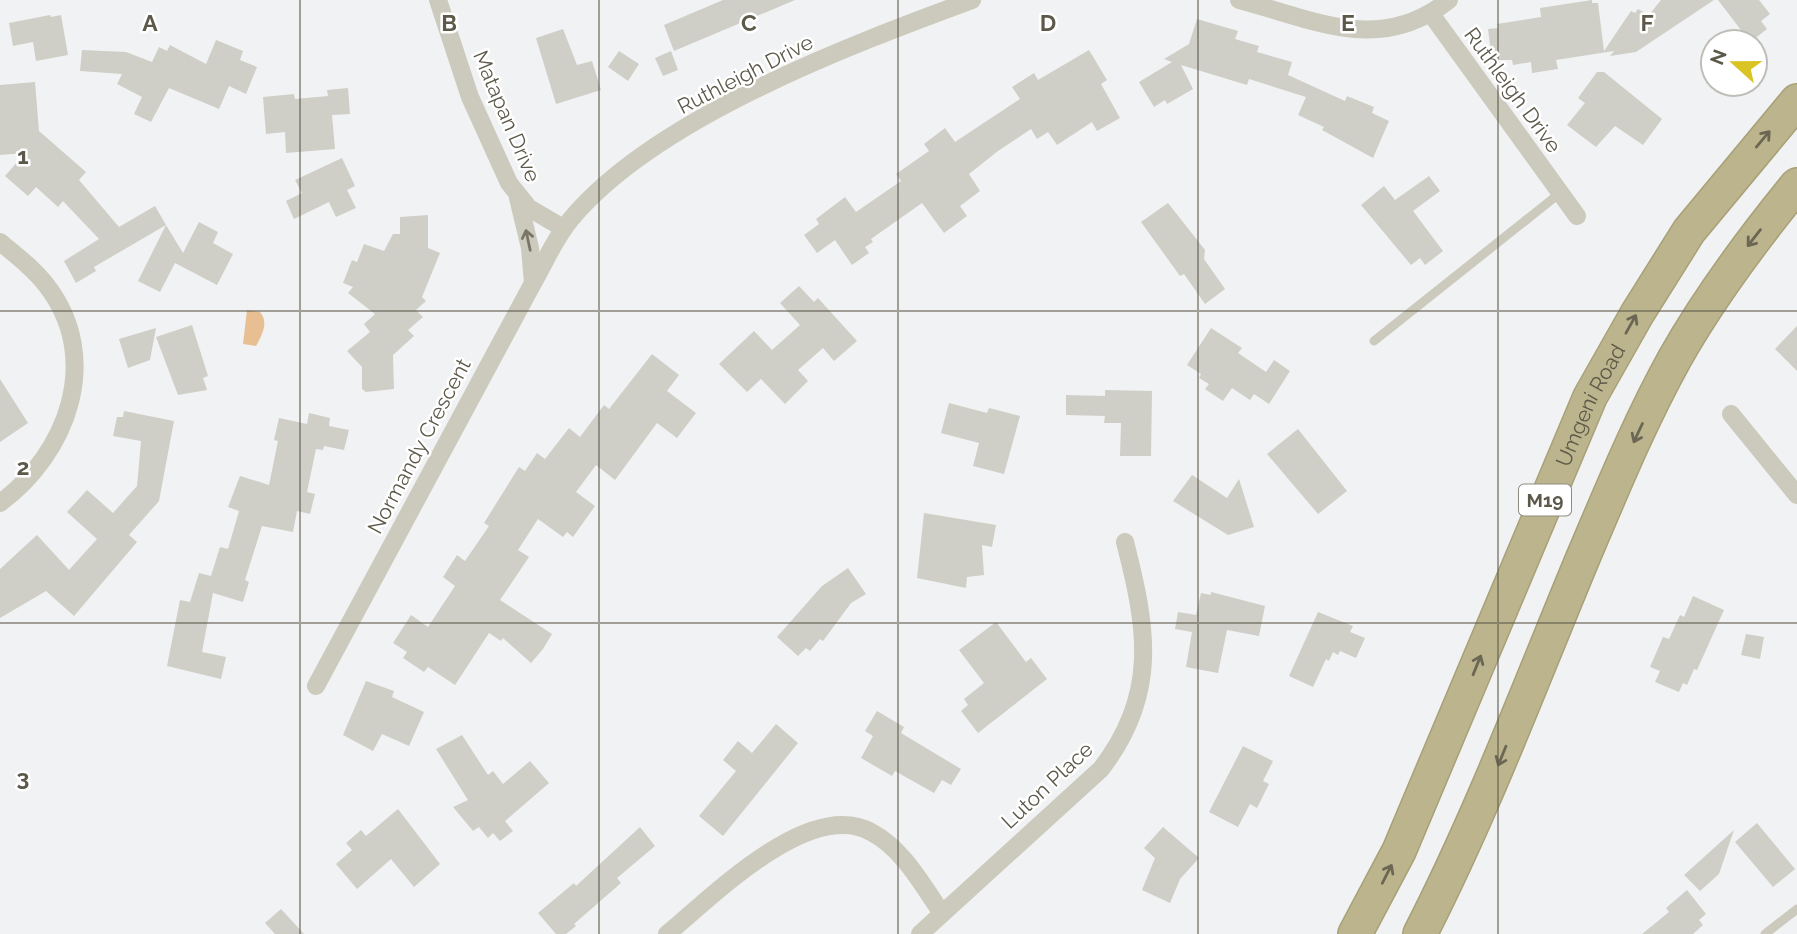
<svg xmlns="http://www.w3.org/2000/svg" width="1797" height="934" font-family="Raleway,sans-serif">
	<style>
		.water { fill: #e7bf93 }
		.building { fill: #cfcfc8 }
		.lines { fill: none; stroke-linecap: round; stroke-linejoin: round }
		.highway-casing { stroke: #a8a077; stroke-width: 36 }
		.lane { stroke: #ccc9bd; stroke-width: 9 }
		.street { stroke: #ccc9bd; stroke-width: 18 }
		.highway { stroke: #bcb48c; stroke-width: 33 }
		.oneway { stroke: #6b6754 }
		.oneway2 { stroke: #797567 }
		.grid { fill: none; stroke: #5d594a; stroke-width: 2; stroke-opacity: 0.55 }
		.labels { text-anchor: middle; dominant-baseline: central; stroke-width: 5; stroke-linejoin: round; paint-order: stroke }
		.shield { fill: #fff; stroke: #8e8b80; stroke-width: 2 }
		.shield-label { font-size: 19px; font-weight: bold; fill: #5d594a }
		.street-label { font-size: 21px; fill: #5d594a; stroke: #fff }
		.grid-label { font-size: 23px; text-anchor: middle; font-weight: bold; fill: #5d594a; stroke: #fff; stroke-width: 5; stroke-linejoin: round; paint-order: stroke }
	</style>
	<rect width="100%" height="100%" fill="#f1f2f3"/>
	<path class="water" d="M247,310l13,2c9,10 2,23 -4,34l-13,-2z"/>
	<g class="building">
		<polygon points="723,0 795,0 674,51 664,25"/>
		<polygon points="1592,0 1592,3 1598,3 1604,51 1631,11 1635,13 1638,9 1649,15 1661,0 1714,0 1636,52 1610,56 1614,51 1556,60 1558,69 1532,73 1531,62 1513,65 1512,60 1492,60 1488,29 1498,28 1497,24 1541,17 1540,8"/>
		<polygon points="1718,0 1759,0 1770,14 1761,21 1767,29 1753,40 1747,33 1744,34"/>
		<polygon points="50,15 51,17 61,15 68,55 36,61 33,42 13,46 9,23"/>
		<polygon points="1197,19 1238,31 1235,39 1259,46 1257,52 1292,62 1288,75 1345,101 1347,96 1374,107 1372,113 1389,121 1373,158 1322,130 1324,127 1298,115 1306,97 1249,79 1247,85 1181,65 1193,89 1167,104 1165,100 1154,107 1139,82 1172,62 1164,59 1189,44"/>
		<polygon points="563,29 577,65 592,61 601,90 556,104 536,38"/>
		<polygon points="216,40 243,51 240,60 257,67 246,94 229,86 219,109 169,88 151,122 134,114 142,97 117,84 122,74 80,71 82,50 126,52 152,62 159,47 167,51 170,45 206,64"/>
		<polygon points="1089,50 1107,80 1101,84 1120,118 1097,131 1092,122 1057,145 1048,132 1037,139 1031,129 998,151 969,174 980,191 960,206 967,216 944,233 922,203 871,239 873,242 865,247 869,253 852,265 835,240 817,253 804,235 819,224 816,219 845,197 856,212 901,181 896,174 929,151 924,144 945,128 955,142 1020,99 1012,87 1034,73 1038,80"/>
		<polygon points="619,51 639,64 628,81 608,67"/>
		<polygon points="671,51 678,70 663,76 655,58"/>
		<polygon points="1597,72 1604,72 1662,119 1643,145 1615,126 1596,147 1567,125 1585,103 1578,98"/>
		<polygon points="35,82 39,131 86,172 79,180 119,227 155,206 166,225 94,267 96,271 76,283 64,261 99,239 63,201 58,207 36,187 28,196 5,176 25,153 0,155 0,85"/>
		<polygon points="348,88 350,114 332,115 335,149 286,153 285,132 266,134 263,97 294,94 295,99 328,96 327,90"/>
		<polygon points="342,158 355,186 347,190 356,208 336,217 329,202 294,219 286,201 302,193 295,180"/>
		<polygon points="1429,176 1440,191 1413,211 1443,251 1425,265 1420,258 1411,265 1361,205 1384,186 1395,200"/>
		<polygon points="1168,203 1205,250 1204,259 1225,289 1205,304 1184,274 1180,276 1141,222"/>
		<polygon points="428,215 428,248 440,253 422,297 426,301 416,310 423,317 408,330 414,336 393,355 394,389 366,392 362,389 362,367 347,351 370,332 364,324 375,314 348,293 353,287 343,283 352,260 357,262 364,244 384,251 393,234 400,234 400,217"/>
		<polygon points="199,222 218,232 213,243 233,254 217,285 175,263 160,292 138,281 166,225 183,253"/>
		<polygon points="799,286 814,302 818,298 857,341 834,361 823,348 798,370 808,381 785,404 761,379 747,392 719,364 754,331 772,350 800,325 780,303"/>
		<polygon points="192,325 208,376 203,378 207,390 178,395 156,337"/>
		<polygon points="1797,326 1797,371 1775,349"/>
		<polygon points="156,328 150,360 128,368 119,339"/>
		<polygon points="1211,328 1242,348 1238,353 1266,372 1274,360 1290,371 1269,404 1254,394 1250,400 1232,388 1223,401 1205,389 1209,384 1199,378 1201,374 1187,365"/>
		<polygon points="652,354 679,375 667,391 696,413 677,438 657,423 615,480 596,465 576,492 595,506 573,537 567,532 563,537 538,519 518,550 529,557 500,600 552,634 543,649 531,663 503,638 501,641 489,633 455,685 428,667 424,672 403,658 407,652 393,643 411,615 428,627 455,586 443,577 457,555 465,561 489,526 484,523 519,467 525,471 537,453 545,459 569,428 580,437 604,405 609,409"/>
		<polygon points="0,379 28,423 0,442"/>
		<polygon points="1105,390 1152,391 1151,456 1120,456 1121,423 1104,423 1105,416 1066,415 1066,395 1105,396"/>
		<polygon points="949,403 987,413 989,408 1020,416 1004,474 973,466 979,443 941,433"/>
		<polygon points="124,411 174,421 159,501 129,535 137,542 74,616 46,591 0,618 0,569 37,535 69,570 97,539 67,512 87,490 113,513 137,486 141,441 113,436 117,417 123,417"/>
		<polygon points="309,413 330,418 329,426 349,430 344,450 324,446 323,450 316,449 307,492 315,494 310,514 297,511 293,532 262,526 245,580 249,582 243,602 213,593 202,652 226,657 221,679 167,666 180,600 190,602 199,573 211,576 220,547 228,549 239,511 228,507 240,476 269,485 278,441 274,440 279,418 307,424"/>
		<polygon points="1298,429 1347,491 1318,514 1267,454"/>
		<polygon points="1192,475 1227,498 1239,479 1254,527 1228,535 1173,501"/>
		<polygon points="924,513 996,525 992,547 982,545 984,575 967,577 966,588 917,578"/>
		<polygon points="848,568 866,594 851,603 823,641 820,639 810,651 806,648 798,656 777,637 822,586"/>
		<polygon points="1211,592 1265,606 1259,636 1227,630 1218,673 1186,667 1192,632 1175,629 1178,612 1196,615 1201,593 1211,595"/>
		<polygon points="1693,596 1724,610 1697,670 1694,669 1687,685 1683,683 1679,692 1655,682 1660,671 1650,667 1663,637 1669,639 1680,615 1684,617"/>
		<polygon points="1318,612 1353,626 1350,632 1365,638 1356,658 1340,651 1338,655 1333,652 1329,661 1326,659 1313,687 1289,676"/>
		<polygon points="996,622 1026,662 1031,658 1047,679 978,733 961,711 968,705 964,699 984,683 959,650"/>
		<polygon points="1746,634 1764,637 1760,659 1741,655"/>
		<polygon points="366,681 394,691 392,697 424,712 409,746 382,734 373,751 343,735"/>
		<polygon points="877,711 904,727 901,733 961,769 951,785 942,780 934,793 895,771 892,776 861,758 873,736 865,731"/>
		<polygon points="776,724 798,743 723,836 699,816 736,771 723,760 738,741 752,753"/>
		<polygon points="462,735 488,775 493,771 503,784 530,761 549,783 505,821 513,831 500,841 493,833 488,838 479,827 473,831 453,807 468,800 436,749"/>
		<polygon points="1243,746 1273,761 1263,781 1269,784 1257,808 1250,804 1238,827 1209,812"/>
		<polygon points="398,809 440,864 414,887 391,859 357,889 336,864 352,850 346,843 361,830 366,836"/>
		<polygon points="1757,823 1795,869 1773,887 1735,842"/>
		<polygon points="640,827 655,846 617,878 621,883 574,924 576,926 566,934 556,934 538,913 574,883 576,886"/>
		<polygon points="1163,827 1199,858 1180,879 1170,903 1142,890 1155,858 1144,848"/>
		<polygon points="1734,830 1719,874 1700,891 1684,875"/>
		<polygon points="1687,890 1706,914 1699,920 1703,925 1693,934 1642,934 1669,912 1666,908"/>
		<polygon points="281,909 304,934 275,934 265,923"/>
	</g>
	<g class="lines">
		<defs>
			<g id="highway">
				<path id="s1" d="M1355,934l44,-83 191,-454 47,-83 52,-83 108,-130"/>
				<path d="M1420,934c62,-121 110,-249 162,-374 29,-68 57,-137 93,-202 35,-62 77,-118 122,-173"/>
			</g>
		</defs>
		<use href="#highway" class="highway-casing"/>
		<g class="lane">
			<polyline points="1374,341 1560,193"/>
			<polyline points="1765,934 1797,909"/>
		</g>
		<g class="street">
			<polyline points="438,0 470,97 509,183 529,208 563,228"/>
			<path d="M1239,0c77,20 141,55 210,0"/>
			<polyline points="1431,14 1577,216"/>
			<polyline points="518,198 530,248 533,283"/>
			<path d="M0,242c16,13 34,27 47,44 56,73 20,168 -47,217"/>
			<polyline points="1731,414 1797,495"/>
			<path d="M316,686l217,-403c12,-21 22,-45 38,-64 84,-101 279,-174 401,-219"/>
			<path d="M667,934c45,-37 142,-136 204,-102 31,16 51,52 70,80"/>
			<path d="M920,934l181,-165c58,-75 46,-141 24,-227"/>
		</g>
		<use href="#highway" class="highway"/>
	</g>
	<defs><path id="oneway-shaft" d="M-6 0H5M1.5-3L5.5 0L1.5 3" fill="none" stroke-width="1.6" stroke-linecap="round" stroke-linejoin="round" transform="scale(1.75)"/></defs>
	<g class="oneway">
		<use href="#oneway-shaft" transform="translate(1763 139) rotate(-50)"/>
		<use href="#oneway-shaft" transform="translate(1754 238) rotate(128)"/>
		<use href="#oneway-shaft" transform="translate(1631 324) rotate(-61)"/>
		<use href="#oneway-shaft" transform="translate(1638 433) rotate(115)"/>
		<use href="#oneway-shaft" transform="translate(1477 665) rotate(-68)"/>
		<use href="#oneway-shaft" transform="translate(1502 756) rotate(112)"/>
		<use href="#oneway-shaft" transform="translate(1387 874) rotate(-63)"/>
	</g>
	<use class="oneway2" href="#oneway-shaft" transform="translate(528 240) rotate(-102)"/>
	<path class="grid" d="M300,0v934M599,0v934M898,0v934M1198,0v934M1498,0v934M0,311h1797M0,623h1797"/>
	<g class="labels">
		<rect class="shield" x="1519" y="484.5" width="52" height="31" rx="5"/>
		<g class="shield-label">
			<text x="1545" y="500">M19</text>
		</g>
		<g class="street-label">
			<text transform="translate(745 74) rotate(-27)">Ruthleigh Drive</text>
			<text transform="translate(1513 90) rotate(54)">Ruthleigh Drive</text>
			<text transform="translate(507 116) rotate(67)">Matapan Drive</text>
			<text stroke="none"><textPath href="#s1" startOffset="579">Umgeni Road</textPath></text>
			<text transform="translate(419 446) rotate(-62)">Normandy Crescent</text>
			<text transform="translate(1047 785) rotate(-43)">Luton Place</text>
		</g>
	</g>
	<g class="grid-label">
		<text x="150" y="31">A</text>
		<text x="449" y="31">B</text>
		<text x="749" y="31">C</text>
		<text x="1048" y="31">D</text>
		<text x="1348" y="31">E</text>
		<text x="1647" y="31">F</text>
		<text x="23" y="164">1</text>
		<text x="23" y="475">2</text>
		<text x="23" y="786">3</text>
	</g>
	<g transform="translate(1734 63) rotate(291)"><circle r="33" fill="#ffffff" stroke="#bebdb7" stroke-width="2"/>
	<path d="M0-5L12 26L0 18L-12 26Z" fill="#dac424"/>
	<text y="-10" font-size="19" font-weight="bold" text-anchor="middle" fill="#5d594a">N</text>
	</g>
</svg>
